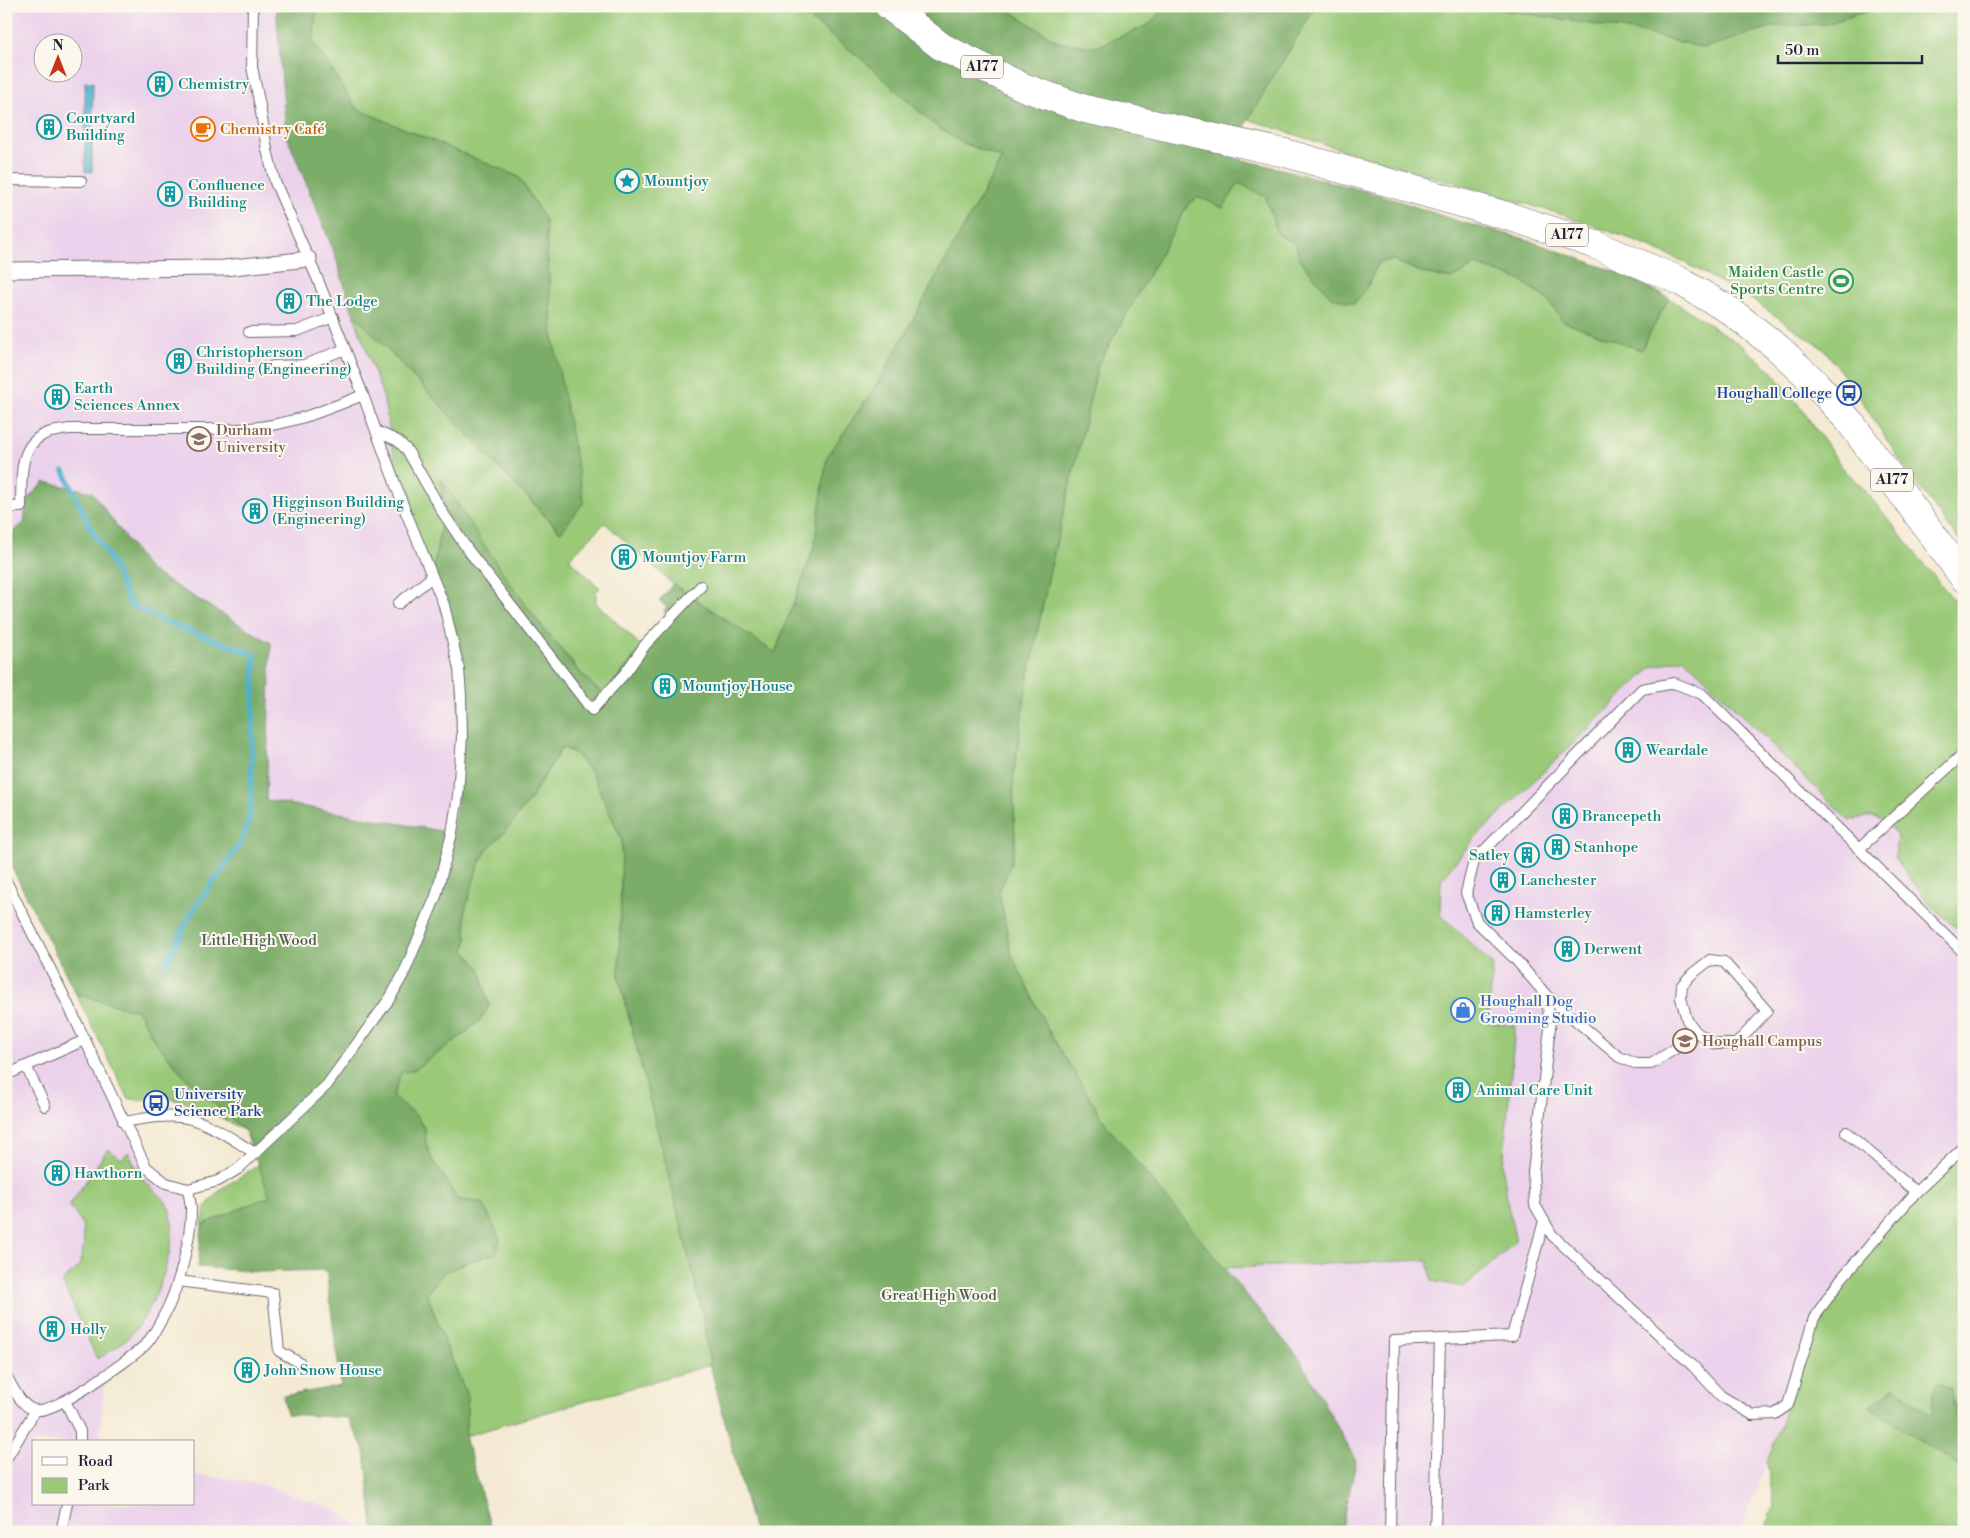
<svg xmlns="http://www.w3.org/2000/svg" width="1970" height="1538" font-family="'Libre Bodoni',serif">
	<style>
		.built { fill: #ebd1eb; fill-rule: evenodd }
		.green { fill: #9ac978; stroke: #5e765a }
		.forest { fill: #7bad68; stroke: #4e6852 }
		.water { fill: #4db0cc; stroke: #386984 }
		.lines { fill: none; stroke-linecap: round; stroke-linejoin: round }
		.stream { stroke: #4db0cc; stroke-width: 5.5 }
		.service-casing { stroke: #6c6870; stroke-width: 12 }
		.pedestrian-casing { stroke: #6c6870; stroke-width: 17 }
		.primary-casing { stroke: #6c6870; stroke-width: 29 }
		.service { stroke: #fff; stroke-width: 10 }
		.pedestrian { stroke: #fff; stroke-width: 15 }
		.primary { stroke: #fff; stroke-width: 28 }
		.labels { text-anchor: middle; dominant-baseline: central; stroke-width: 4; stroke-linejoin: round; paint-order: stroke }
		.shield { fill: #fbf7ec; stroke: #636270; stroke-width: 1 }
		.shield-label { font-size: 14px; font-weight: bold; fill: #22223b }
		.culture-label { font-size: 15px; fill: #0d838f; stroke: #fbf7ec; text-anchor: start }
		.food-label { font-size: 15px; fill: #c56008; stroke: #fbf7ec; text-anchor: start }
		.leisure-label { font-size: 15px; fill: #27864d; stroke: #fbf7ec; text-anchor: end }
		.transit-label { font-size: 15px; fill: #164399; stroke: #fbf7ec; text-anchor: end }
		.education-label { font-size: 15px; fill: #785e54; stroke: #fbf7ec; text-anchor: start }
		.park-label { font-size: 15px; fill: #4c5c50; stroke: #fbf7ec }
		.shop-label { font-size: 15px; fill: #366cbe; stroke: #fbf7ec; text-anchor: start }
	</style>
	<rect width="100%" height="100%" fill="#fbf7ec"/>
	<filter id="ink" filterUnits="userSpaceOnUse"><feTurbulence type="fractalNoise" baseFrequency=".02" numOctaves="2"/><feDisplacementMap in="SourceGraphic" scale="10" xChannelSelector="R" yChannelSelector="G"/><feConvolveMatrix kernelMatrix="1 2 1 2 8 2 1 2 1" color-interpolation-filters="sRGB"/></filter>
	<filter id="wash" filterUnits="userSpaceOnUse"><feTurbulence type="fractalNoise" baseFrequency=".0096" numOctaves="4" result="noise"/><feDisplacementMap in="SourceGraphic" scale="20" xChannelSelector="R" yChannelSelector="G"/><feGaussianBlur stdDeviation="1.12" result="paint"/><feColorMatrix in="noise" values="0 0 0 0 0 0 0 0 0 0 0 0 0 0 0 0 0 1.4 0 .05"/><feComposite in="paint" operator="in"/></filter>
	<g filter="url(#wash)">
		<rect width="100%" height="100%" fill="#f4ead3"/>
		<g class="built">
			<path d="M6,6h270l10,128 48,118 19,61 30,83 20,109 41,100 17,90 -9,138 -187,-33 6,-157 -122,-73 -57,-78 -65,7 -3,24 -18,14zM42,42h30v30h-30z"/>
			<polygon points="1684,658 1849,821 1868,815 1887,821 1897,836 1895,858 1931,906 1964,934 1964,1147 1788,1405 1740,1532 1341,1532 1356,1461 1222,1268 1385,1261 1440,914 1441,880 1474,839 1652,667"/>
			<polygon points="6,881 146,1167 188,1189 191,1208 178,1281 146,1344 105,1375 99,1442 34,1442 34,1504 194,1504 194,1475 218,1477 264,1485 334,1509 368,1532 6,1532"/>
		</g>
		<g class="green">
			<path d="M317,6h476l70,54 98,82 41,16 -123,223 -52,76 -13,91 -39,105 -102,-69 -68,-61 -36,36 31,29 -4,4v11l43,41 6,1 -40,50c-17,-12 -29,-28 -43,-44 -45,-53 -83,-113 -121,-172l2,34 -11,64 -29,-72 -20,-109 -30,-83 207,219 -7,-194 -8,-118 -26,-43 -162,-68 -44,-68z"/>
			<polygon points="1002,6 1165,6 1150,24 1096,47 1058,42"/>
			<polygon points="1318,6 1480,6 1640,32 1704,48 1774,26 1826,24 1882,6 1964,6 1964,547 1903,465 1861,400 1825,350 1754,301 1682,261 1628,238 1557,213 1326,145 1248,119 1314,9"/>
			<path d="M1239,183l27,14 12,38 17,8 5,17 67,27 12,-25 14,-2 30,13 28,6 25,-14 44,15 28,20 15,21 78,29 28,-52 73,48 29,24 30,38 41,59 21,21 101,125v321l-33,-28 -36,-48 2,-22c-16,-22 -23,-22 -48,-15l-165,-163 -32,9 -178,172 -33,41 -1,34 53,51 -5,58 27,3 -12,142 5,38 8,36 -52,45 -32,-6 -4,-21 -206,8 -115,-142 -60,-98 -36,-75 -12,-61 12,-28 4,-21 -2,-62 12,-87 24,-120 49,-209 91,-162 10,-6z"/>
			<polygon points="562,747 576,754 592,774 622,840 619,977 695,1281 703,1316 710,1365 465,1436 468,1398 449,1353 427,1294 442,1274 469,1261 483,1258 500,1239 483,1203 456,1199 444,1176 432,1160 426,1144 425,1129 415,1114 401,1105 393,1096 401,1072 414,1070 463,1035 481,1019 489,1006 480,968 465,951 467,939 464,911 478,866 487,850 508,828 529,801"/>
			<polygon points="76,994 138,1011 154,1040 184,1076 245,1131 202,1107 180,1101 167,1098 143,1101 128,1098"/>
			<polygon points="1964,1147 1964,1421 1957,1419 1950,1388 1933,1393 1933,1417 1869,1407 1964,1469 1964,1532 1763,1532 1774,1507 1767,1462 1788,1405 1814,1318 1841,1279"/>
			<path d="M108,1149l14,10 6,-7c5,9 9,19 15,27 7,9 18,15 24,25 17,29 -11,101 -31,125 -11,13 -24,22 -39,30l-35,-78 17,-14 5,-21 -2,-23 -13,-17z"/>
			<polygon points="259,1165 270,1196 202,1225 206,1206 221,1189"/>
		</g>
		<g class="forest">
			<polygon points="276,6 317,6 313,41 357,109 519,177 545,220 553,338 584,502 561,532 353,313 334,252 286,134"/>
			<path d="M793,6h209l56,36 38,5 54,-23 15,-18h153l-4,3 -66,110 -14,39 48,11 105,28 70,24 65,17 103,37 44,23 -28,52 -78,-29 -15,-21 -28,-20 -44,-15 -25,14 -28,-6 -30,-13 -14,2 -12,25 -13,17 -24,-8 -30,-36 -5,-17 -17,-8 -12,-38 -27,-14 -16,25 -24,-11 -10,6 -91,162 -49,209 -24,120 -12,87 2,62 -4,21 -12,28 12,61 36,75 60,98 194,235 55,100 -15,71h-587l-44,-167 -7,-49 -8,-35 -76,-304 3,-137 -30,-66 -16,-20 -14,-7 -33,54 -21,27 -21,22 -9,16 -13,45 2,28 -2,12 15,17 9,38 -8,13 -18,16 -49,35 -13,3 -8,23 8,9 14,9 10,15 1,15 6,16 12,16 12,23 27,4 17,36 -4,15 -27,7 -27,13 -15,20 22,59 19,45 -3,38 27,96h-113l-6,-6 -8,-75 -17,-33 -61,-4 -4,-18 58,-10 -15,-116 -66,2 -62,-5 4,-42 68,-29 -25,-65 -61,-55 -30,-36 -16,-29 -62,-17 -70,-138v-319l18,-14 3,-24 18,-17 47,10 57,78 122,73 -5,157 186,33 6,-37 1,-128 -27,-91 11,-64 -2,-35c38,59 75,119 121,173 13,16 25,32 43,43l62,-79 -3,-4 3,-4 -8,-6 14,-17 102,69 39,-105 13,-91 52,-76 123,-223 -41,-16 -27,-17 -71,-65z"/>
			<polygon points="1480,6 1882,6 1826,24 1774,26 1704,48 1640,32"/>
			<polygon points="1937,1382 1950,1388 1957,1418 1964,1421 1964,1469 1869,1407 1895,1386 1932,1417 1933,1393"/>
		</g>
		<polygon class="water" points="85,82 93,82 92,172 85,172"/>
		<g class="lines">
			<polyline class="stream" points="64,471 89,525 110,559 130,604 161,620 255,655 250,819 240,844 192,912 165,965"/>
		</g>
	</g>
	<g filter="url(#ink)">
		<g class="lines">
			<defs>
				<g id="service">
					<polyline points="6,180 81,181"/>
					<polyline points="249,332 297,331 333,317"/>
					<polyline points="273,366 304,365 345,349"/>
					<path d="M238,429c49,-3 80,-16 125,-34"/>
					<polyline points="376,431 398,441 407,450 443,513 468,550 592,710 626,672 645,645 701,586"/>
					<path d="M6,507h15c1,-25 -4,-61 24,-73 6,-3 15,-3 23,-5h162"/>
					<polyline points="398,604 432,577"/>
					<polyline points="1859,849 1964,753"/>
					<polyline points="6,881 61,990 146,1167 166,1183 188,1189 218,1181 238,1169 327,1085 390,998 404,973 436,896 452,833 458,796 462,736 461,695 459,669 444,605 403,505 363,395 318,280 275,182 267,150 260,106 252,67 253,6"/>
					<polygon points="1710,960 1724,962 1767,1011 1736,1044 1715,1044 1696,1032 1687,1020 1681,998 1682,985 1692,974"/>
					<polyline points="1547,996 1550,1028 1533,1172 1535,1205 1552,1235 1693,1366 1721,1396 1753,1415 1775,1414 1788,1405 1814,1318 1841,1279 1916,1192 1964,1147"/>
					<polyline points="1696,1032 1678,1047 1651,1064 1637,1064 1619,1057 1547,996 1516,960 1477,922 1466,893 1474,861 1642,689 1674,683 1702,694 1964,953"/>
					<polyline points="26,1066 45,1106"/>
					<polyline points="6,1075 85,1040"/>
					<path d="M123,1122c19,-3 39,-7 58,-5 26,3 52,23 74,36"/>
					<polyline points="1846,1132 1916,1192"/>
					<polyline points="178,1281 273,1293 279,1351 300,1363"/>
					<path d="M6,1376c7,11 15,31 29,34 19,5 94,-50 109,-64 8,-7 14,-20 19,-29 15,-26 29,-80 28,-110 -1,-6 -2,-12 -3,-18"/>
					<polyline points="65,1401 80,1431 80,1442"/>
					<polyline points="6,1459 35,1411"/>
					<polyline points="61,1532 67,1504"/>
					<polyline points="1390,1532 1394,1341 1512,1336 1544,1221"/>
					<polyline points="1435,1532 1440,1339"/>
				</g>
				<polyline id="pedestrian" points="6,270 224,268 309,259"/>
				<polyline id="primary" points="889,6 942,47 1023,87 1085,109 1285,153 1514,218 1596,245 1678,280 1729,310 1778,348 1816,384 1850,422 1964,578"/>
			</defs>
			<use href="#service" class="service-casing"/>
			<use href="#pedestrian" class="pedestrian-casing"/>
			<use href="#primary" class="primary-casing"/>
			<use href="#service" class="service"/>
			<use href="#pedestrian" class="pedestrian"/>
			<use href="#primary" class="primary"/>
		</g>
	</g>
	<defs>
		<symbol id="building-ring" viewBox="-11 -11 22 22"><circle r="9.5" fill="#fbf7ec" stroke="#0f9aa8" stroke-width="1.5"/><path d="M-4-6H4V6H1V3H-1V6H-4ZM-2.5-4.3h1.7v1.8h-1.7ZM.8-4.3h1.7v1.8H.8ZM-2.5-1h1.7V.8h-1.7ZM.8-1h1.7V.8H.8Z" fill="#0f9aa8"/></symbol>
		<symbol id="cafe-ring" viewBox="-11 -11 22 22"><circle r="9.5" fill="#fbf7ec" stroke="#e8710a" stroke-width="1.5"/><path d="M-5.5-4.5H6V0H3Q3 3.5 0 3.5H-2.5Q-5.5 3.5-5.5 0ZM3-3.2v2h1.7v-2ZM-6 4.5H4V6H-6Z" fill="#e8710a"/></symbol>
		<symbol id="sight-ring" viewBox="-11 -11 22 22"><circle r="9.5" fill="#fbf7ec" stroke="#0f9aa8" stroke-width="1.5"/><path d="M0-6L1.8-2.2L6-1.7L2.9 1.2L3.7 5.4L0 3.3L-3.7 5.4L-2.9 1.2L-6-1.7L-1.8-2.2Z" fill="#0f9aa8"/></symbol>
		<symbol id="stadium-ring" viewBox="-11 -11 22 22"><circle r="9.5" fill="#fbf7ec" stroke="#2e9e5b" stroke-width="1.5"/><path d="M0-5a6.5 5 0 1 0 0 10a6.5 5 0 1 0 0-10ZM-3.5-1.8h7v3.6h-7Z" fill="#2e9e5b"/></symbol>
		<symbol id="bus-ring" viewBox="-11 -11 22 22"><circle r="9.5" fill="#fbf7ec" stroke="#1a4fb4" stroke-width="1.5"/><path d="M-5-6H5V4H4V6H2V4H-2V6H-4V4H-5ZM-3.5-4V0h7V-4ZM-3.5 1.2v1.5H-2V1.2ZM2 1.2v1.5H3.5V1.2Z" fill="#1a4fb4"/></symbol>
		<symbol id="university-ring" viewBox="-11 -11 22 22"><circle r="9.5" fill="#fbf7ec" stroke="#8d6e63" stroke-width="1.5"/><path d="M0-5L7-2L0 1L-7-2ZM-4 1L0 2.5L4 1V4Q0 6-4 4Z" fill="#8d6e63"/></symbol>
		<symbol id="shop-ring" viewBox="-11 -11 22 22"><circle r="9.5" fill="#fbf7ec" stroke="#3f7fe0" stroke-width="1.5"/><path d="M-5-2.5h2.3a2.7 3.5 0 0 1 5.4 0H5L5.5 6h-11ZM-1.5-2.5h3a1.5 2.3 0 0 0-3 0Z" fill="#3f7fe0"/></symbol>
	</defs>
	<g fill-rule="evenodd">
		<use href="#building-ring" x="146" y="70" width="28" height="28"/>
		<use href="#building-ring" x="35" y="113" width="28" height="28"/>
		<use href="#cafe-ring" x="189" y="115" width="28" height="28"/>
		<use href="#sight-ring" x="613" y="167" width="28" height="28"/>
		<use href="#building-ring" x="156" y="180" width="28" height="28"/>
		<use href="#stadium-ring" x="1827" y="267" width="28" height="28"/>
		<use href="#building-ring" x="275" y="287" width="28" height="28"/>
		<use href="#building-ring" x="165" y="347" width="28" height="28"/>
		<use href="#bus-ring" x="1835" y="379" width="28" height="28"/>
		<use href="#building-ring" x="43" y="383" width="28" height="28"/>
		<use href="#university-ring" x="185" y="425" width="28" height="28"/>
		<use href="#building-ring" x="241" y="497" width="28" height="28"/>
		<use href="#building-ring" x="610" y="543" width="28" height="28"/>
		<use href="#building-ring" x="651" y="672" width="28" height="28"/>
		<use href="#building-ring" x="1614" y="736" width="28" height="28"/>
		<use href="#building-ring" x="1551" y="802" width="28" height="28"/>
		<use href="#building-ring" x="1543" y="833" width="28" height="28"/>
		<use href="#building-ring" x="1513" y="841" width="28" height="28"/>
		<use href="#building-ring" x="1489" y="866" width="28" height="28"/>
		<use href="#building-ring" x="1483" y="899" width="28" height="28"/>
		<use href="#building-ring" x="1553" y="935" width="28" height="28"/>
		<use href="#shop-ring" x="1449" y="996" width="28" height="28"/>
		<use href="#university-ring" x="1671" y="1027" width="28" height="28"/>
		<use href="#building-ring" x="1444" y="1076" width="28" height="28"/>
		<use href="#bus-ring" x="142" y="1089" width="28" height="28"/>
		<use href="#building-ring" x="43" y="1159" width="28" height="28"/>
		<use href="#building-ring" x="38" y="1315" width="28" height="28"/>
		<use href="#building-ring" x="233" y="1356" width="28" height="28"/>
	</g>
	<g class="labels">
		<g class="shield">
			<rect x="961" y="55.5" width="42" height="23" rx="4"/>
			<rect x="1546" y="223.5" width="42" height="23" rx="4"/>
			<rect x="1871" y="468.5" width="42" height="23" rx="4"/>
		</g>
		<g class="shield-label">
			<text x="982" y="67">A177</text>
			<text x="1567" y="235">A177</text>
			<text x="1892" y="480">A177</text>
		</g>
		<g class="culture-label">
			<text x="178" y="84">Chemistry</text>
			<text x="66" y="118">Courtyard<tspan x="66" dy="17">Building</tspan></text>
			<text x="644" y="181">Mountjoy</text>
			<text x="188" y="185">Confluence<tspan x="188" dy="17">Building</tspan></text>
			<text x="306" y="301">The Lodge</text>
			<text x="196" y="352">Christopherson<tspan x="196" dy="17">Building (Engineering)</tspan></text>
			<text x="74" y="388">Earth<tspan x="74" dy="17">Sciences Annex</tspan></text>
			<text x="272" y="502">Higginson Building<tspan x="272" dy="17">(Engineering)</tspan></text>
			<text x="642" y="557">Mountjoy Farm</text>
			<text x="682" y="686">Mountjoy House</text>
			<text x="1646" y="750">Weardale</text>
			<text x="1582" y="816">Brancepeth</text>
			<text x="1574" y="847">Stanhope</text>
			<text x="1510" y="855" text-anchor="end">Satley</text>
			<text x="1520" y="880">Lanchester</text>
			<text x="1514" y="913">Hamsterley</text>
			<text x="1584" y="949">Derwent</text>
			<text x="1476" y="1090">Animal Care Unit</text>
			<text x="74" y="1173">Hawthorn</text>
			<text x="70" y="1329">Holly</text>
			<text x="264" y="1370">John Snow House</text>
		</g>
		<g class="food-label">
			<text x="220" y="129">Chemistry Café</text>
		</g>
		<g class="leisure-label">
			<text x="1824" y="272">Maiden Castle<tspan x="1824" dy="17">Sports Centre</tspan></text>
		</g>
		<g class="transit-label">
			<text x="1832" y="393">Houghall College</text>
			<text x="174" y="1094" text-anchor="start">University<tspan x="174" dy="17">Science Park</tspan></text>
		</g>
		<g class="education-label">
			<text x="216" y="430">Durham<tspan x="216" dy="17">University</tspan></text>
			<text x="1702" y="1041">Houghall Campus</text>
		</g>
		<g class="park-label">
			<text x="259" y="940">Little High Wood</text>
			<text x="939" y="1295">Great High Wood</text>
		</g>
		<g class="shop-label">
			<text x="1480" y="1001">Houghall Dog<tspan x="1480" dy="17">Grooming Studio</tspan></text>
		</g>
	</g>
	<rect width="1970" height="1538" fill="none" stroke="#fbf7ec" stroke-width="25"/>
	<rect x="32" y="1440" width="162" height="65" fill="#fbf7ec" stroke="#a4a2a5"/>
	<rect x="42" y="1457" width="25" height="8" fill="#ffffff" stroke="#a4a2a5"/>
	<text x="78" y="1466" font-size="15" fill="#22223b">Road</text>
	<rect x="42" y="1478" width="25" height="15" fill="#9ac978" stroke="#a4a2a5"/>
	<text x="78" y="1490" font-size="15" fill="#22223b">Park</text>
	<g transform="translate(58 58)"><circle r="24" fill="#fbf7ec" stroke="#a4a2a5"/>
	<path d="M0-4L9 19L0 12L-9 19Z" fill="#c8321e"/>
	<text y="-8" font-size="14" font-weight="bold" text-anchor="middle" fill="#22223b">N</text>
	</g>
	<path d="M1778 55v8h144v-8" fill="none" stroke="#22223b" stroke-width="2.5"/>
	<text x="1785" y="55" font-size="15" fill="#22223b" stroke="#fbf7ec" stroke-width="4" paint-order="stroke">50 m</text>
</svg>
